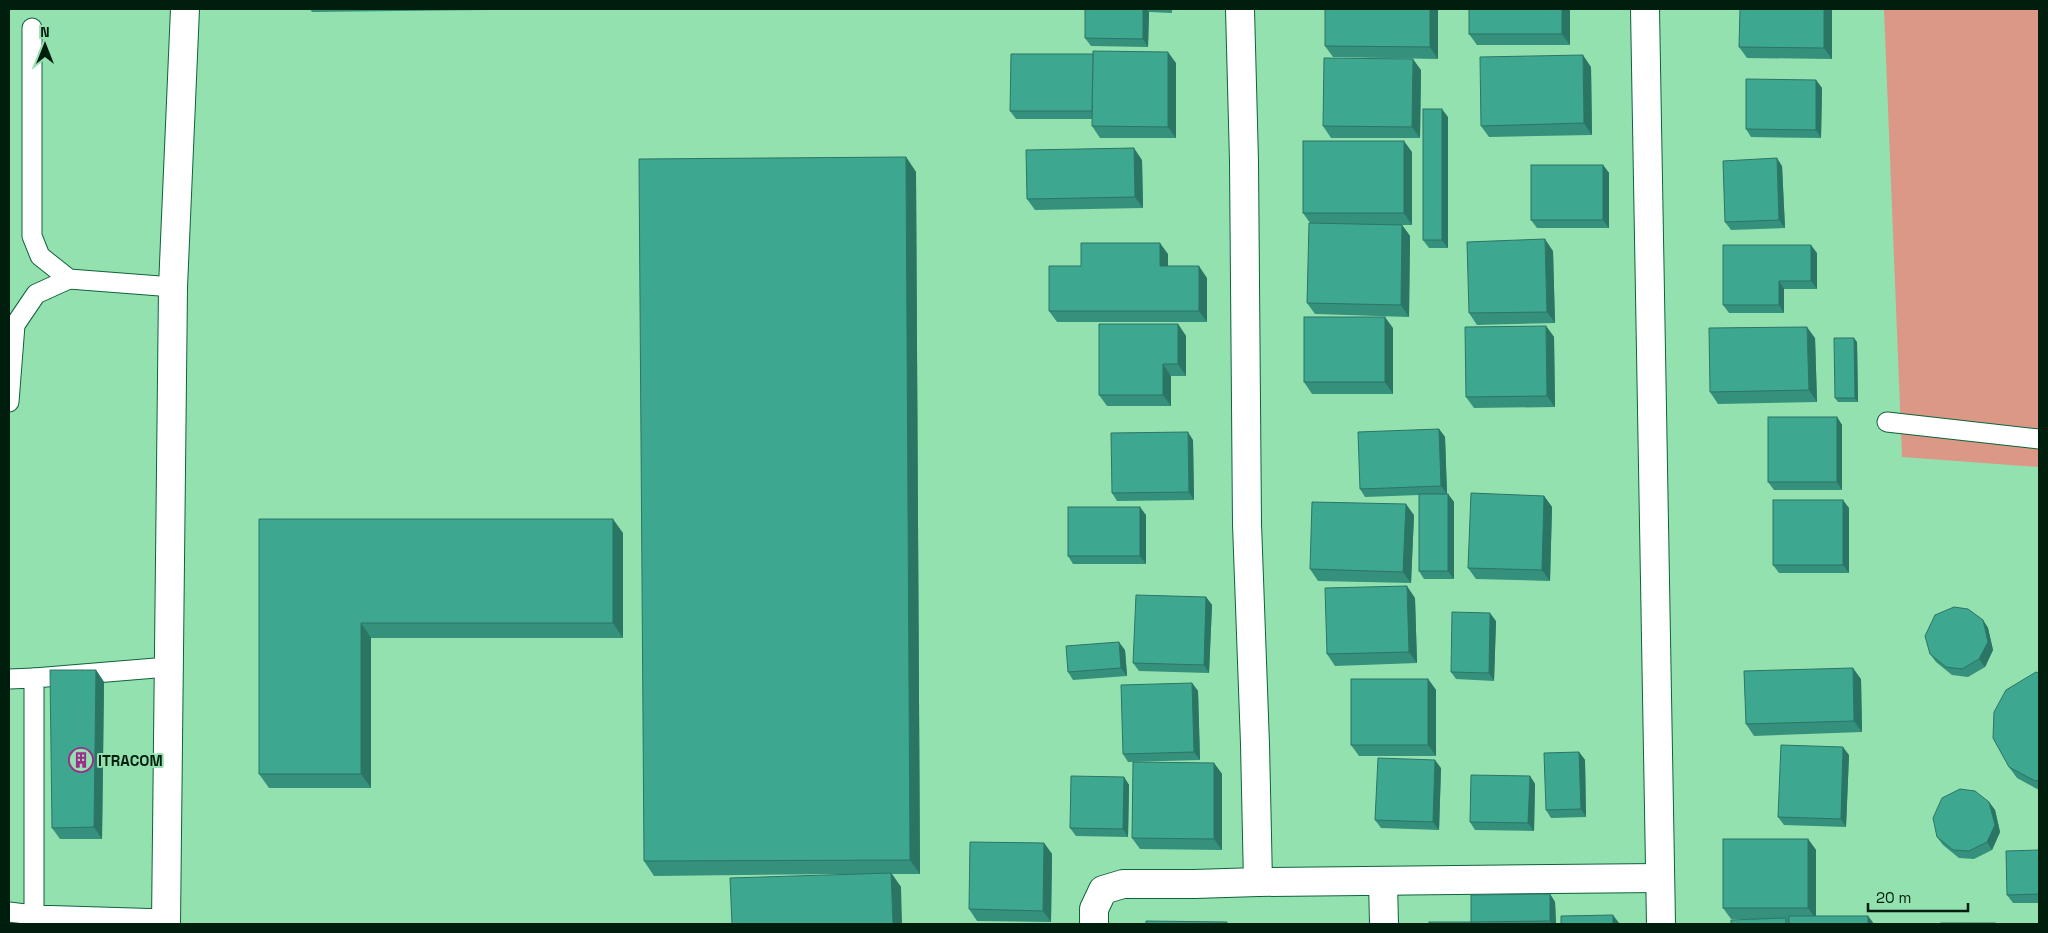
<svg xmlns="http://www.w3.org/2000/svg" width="2048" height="933" font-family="'Space Grotesk',sans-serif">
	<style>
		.green { fill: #db9886 }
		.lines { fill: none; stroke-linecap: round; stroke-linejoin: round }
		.lane-casing { stroke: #0e633a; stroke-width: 21 }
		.street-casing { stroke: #0e633a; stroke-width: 30 }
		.secondary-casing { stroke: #0e633a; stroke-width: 30 }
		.lane { stroke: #fff; stroke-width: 19 }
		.street { stroke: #fff; stroke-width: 28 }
		.secondary { stroke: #fff; stroke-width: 28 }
		.wall { fill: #35907c }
		.shaded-wall { fill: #2b7565 }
		.building { fill: #3ea790; stroke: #2b7565 }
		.labels { text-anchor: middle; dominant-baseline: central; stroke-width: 4; stroke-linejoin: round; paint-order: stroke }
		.poi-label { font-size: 15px; font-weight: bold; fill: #001e0d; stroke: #94e1b0; text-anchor: start }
	</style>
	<rect width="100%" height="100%" fill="#94e1b0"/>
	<polygon class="green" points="1884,9 2039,9 2039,467 1902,457"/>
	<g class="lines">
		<defs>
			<g id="lane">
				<polyline points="32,28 32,236 40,256 69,279 173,287"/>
				<polyline points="9,402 15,325 36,294 69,279"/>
				<polyline points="1887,422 2039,439"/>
				<polyline points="9,679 34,678"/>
				<polyline points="9,912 34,915"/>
				<polyline points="166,919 34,915 34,678 168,667"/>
			</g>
			<g id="street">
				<polyline points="1645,9 1661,924"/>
				<polyline points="1383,881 1384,924"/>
				<polyline points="1258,882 1660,878"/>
				<polyline points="1094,924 1094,909 1103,890 1123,884 1194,884 1258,882 1255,744 1247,524 1244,161 1240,9"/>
			</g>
			<polyline id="secondary" points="166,924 173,287 185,9"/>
		</defs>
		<use href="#lane" class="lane-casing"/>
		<use href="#street" class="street-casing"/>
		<use href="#secondary" class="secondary-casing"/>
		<use href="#lane" class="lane"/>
		<use href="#street" class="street"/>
		<use href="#secondary" class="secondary"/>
	</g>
	<g class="wall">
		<polygon points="310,9 576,9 312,12"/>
		<polygon points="1085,9 1172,9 1172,13 1149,12 1148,47 1091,46 1085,38"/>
		<polygon points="1325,9 1438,9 1438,59 1333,57 1325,46"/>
		<polygon points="1570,9 1570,45 1477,45 1469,34"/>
		<polygon points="1832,9 1832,59 1747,58 1739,47"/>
		<polygon points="1176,63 1176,138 1100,138 1092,126 1092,119 1016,119 1010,111"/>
		<polygon points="1591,67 1592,135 1489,137 1481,126"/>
		<polygon points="1421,70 1420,138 1331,138 1323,126"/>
		<polygon points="1816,80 1822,88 1821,138 1751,137 1746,129"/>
		<polygon points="1448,117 1448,248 1429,248 1423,240"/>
		<polygon points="1412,152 1412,225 1393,225 1402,225 1410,236 1409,317 1315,314 1307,303 1310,223 1303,213"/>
		<polygon points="906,157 916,172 920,874 892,874 901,887 839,874 654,876 644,861"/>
		<polygon points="1142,160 1143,208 1035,210 1027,199"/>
		<polygon points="1603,165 1609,173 1609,228 1537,228 1531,220"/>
		<polygon points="1782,166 1785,228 1731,230 1725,222"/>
		<polygon points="1553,251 1555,323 1477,325 1469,313"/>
		<polygon points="1817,253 1817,289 1784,289 1784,313 1729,313 1723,305"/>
		<polygon points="1168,254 1168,266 1207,278 1207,322 1057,322 1049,311 1081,266"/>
		<polygon points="1178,324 1186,336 1186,376 1171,376 1171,406 1107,406 1099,395"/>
		<polygon points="1546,326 1554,337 1555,407 1474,408 1466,397"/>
		<polygon points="1393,328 1393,394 1312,394 1304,382"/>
		<polygon points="1815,338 1817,402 1718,404 1710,392"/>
		<polygon points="1857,342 1858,402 1838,402 1835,398"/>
		<polygon points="1837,417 1842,425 1842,490 1774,490 1768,482"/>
		<polygon points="1439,429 1445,437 1447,494 1448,494 1454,502 1454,579 1424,579 1419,571 1419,495 1365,497 1360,489"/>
		<polygon points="1193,440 1194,500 1117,501 1112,493"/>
		<polygon points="1544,496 1552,507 1550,581 1476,579 1468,568"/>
		<polygon points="1849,508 1849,573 1779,573 1773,565"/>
		<polygon points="1146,515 1146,564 1073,564 1068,556"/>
		<polygon points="1414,515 1411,583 1318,581 1310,569"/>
		<polygon points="259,519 623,533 623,638 371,638 371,788 269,788 259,774"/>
		<polygon points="1206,597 1212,605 1209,673 1139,671 1133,663"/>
		<polygon points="1415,598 1417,663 1335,666 1327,654"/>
		<polygon points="1983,620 1988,628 1993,650 1985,667 1968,677 1952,675 1936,662 1930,654"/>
		<polygon points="1496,621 1494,681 1456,679 1451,672"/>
		<polygon points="1125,650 1127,676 1073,680 1068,672"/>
		<polygon points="96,670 104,682 102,839 60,839 52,828"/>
		<polygon points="2039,673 2039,790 2017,778 2009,767"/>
		<polygon points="1428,679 1436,690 1436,756 1359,756 1351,745"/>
		<polygon points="1861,679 1862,732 1754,736 1746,724"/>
		<polygon points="1192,683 1198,691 1200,760 1128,762 1123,754"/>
		<polygon points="1579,752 1585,760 1586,817 1551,818 1546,810"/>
		<polygon points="1849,755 1846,827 1784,825 1778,817"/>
		<polygon points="1214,763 1222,774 1222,850 1140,849 1132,838"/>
		<polygon points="1441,768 1439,830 1381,828 1375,820"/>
		<polygon points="1530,776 1535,784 1534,831 1475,830 1470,822"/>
		<polygon points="1124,777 1129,785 1128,837 1076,836 1070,828"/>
		<polygon points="1989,802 1995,810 2000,832 1992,850 1974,859 1959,858 1943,845 1937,837"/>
		<polygon points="1808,839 1816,850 1816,916 1868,916 1874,924 1731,924 1753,919 1731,919 1723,908"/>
		<polygon points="1044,843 1052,854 1051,922 977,921 969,909"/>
		<polygon points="2039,850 2039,903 2013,903 2007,895"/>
		<polygon points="1550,894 1555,902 1556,924 1429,924 1471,922"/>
	</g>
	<g class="shaded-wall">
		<polygon points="1143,9 1146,9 1149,12 1148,47 1143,39"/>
		<polygon points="1430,9 1438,9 1438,59 1430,47"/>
		<polygon points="1562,9 1570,9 1570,45 1562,34"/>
		<polygon points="1824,9 1832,9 1832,59 1824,48"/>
		<polygon points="1168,52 1176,63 1176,138 1168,127"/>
		<polygon points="1583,55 1591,67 1592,135 1584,123"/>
		<polygon points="1413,59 1421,70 1420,138 1412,127"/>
		<polygon points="1816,80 1822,88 1821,138 1816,130"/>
		<polygon points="1442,109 1448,117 1448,248 1442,240"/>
		<polygon points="1404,141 1412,152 1412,225 1404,213"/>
		<polygon points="1134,148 1142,160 1143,208 1135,197"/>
		<polygon points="906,157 916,172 920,874 910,860"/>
		<polygon points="1777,158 1782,166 1785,228 1779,220"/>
		<polygon points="1603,165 1609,173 1609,228 1603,220"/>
		<polygon points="1402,225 1410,236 1409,317 1401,305"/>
		<polygon points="1545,239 1553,251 1555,323 1547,312"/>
		<polygon points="1160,243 1168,254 1168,278 1160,266"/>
		<polygon points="1811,245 1817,253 1817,289 1811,281"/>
		<polygon points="1199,266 1207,278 1207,322 1199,311"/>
		<polygon points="1779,281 1784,289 1784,313 1779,305"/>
		<polygon points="1385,317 1393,328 1393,394 1385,382"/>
		<polygon points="1178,324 1186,336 1186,376 1178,364"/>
		<polygon points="1546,326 1554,337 1555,407 1547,396"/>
		<polygon points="1807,327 1815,338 1817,402 1809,390"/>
		<polygon points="1854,338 1857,342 1858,402 1855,398"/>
		<polygon points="1163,364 1171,376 1171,406 1163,395"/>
		<polygon points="1837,417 1842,425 1842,490 1837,482"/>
		<polygon points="1439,429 1445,437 1447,494 1441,486"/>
		<polygon points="1188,432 1193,440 1194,500 1189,492"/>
		<polygon points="1448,494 1454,502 1454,579 1448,571"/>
		<polygon points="1544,496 1552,507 1550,581 1542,570"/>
		<polygon points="1843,500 1849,508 1849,573 1843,565"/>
		<polygon points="1406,504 1414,515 1411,583 1403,572"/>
		<polygon points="1140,507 1146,515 1146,564 1140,556"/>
		<polygon points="613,519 623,533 623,638 613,623"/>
		<polygon points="1407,586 1415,598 1417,663 1409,652"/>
		<polygon points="1206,597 1212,605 1209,673 1204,665"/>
		<polygon points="1490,613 1496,621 1494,681 1489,673"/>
		<polygon points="1983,620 1988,628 1993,650 1985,667 1979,659"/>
		<polygon points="361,623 371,638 371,788 361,774"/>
		<polygon points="1119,642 1125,650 1127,676 1121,668"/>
		<polygon points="1853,668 1861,679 1862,732 1854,721"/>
		<polygon points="96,670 104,682 102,839 94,827"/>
		<polygon points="1428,679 1436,690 1436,756 1428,745"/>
		<polygon points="1192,683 1198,691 1200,760 1194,752"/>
		<polygon points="1843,747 1849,755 1846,827 1841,819"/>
		<polygon points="1579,752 1585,760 1586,817 1581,809"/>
		<polygon points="1435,760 1441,768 1439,830 1433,822"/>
		<polygon points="1214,763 1222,774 1222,850 1214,839"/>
		<polygon points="1530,776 1535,784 1534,831 1528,823"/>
		<polygon points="1124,777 1129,785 1128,837 1123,829"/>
		<polygon points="1989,802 1995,810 2000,832 1992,850 1987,842"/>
		<polygon points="1808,839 1816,850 1816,919 1808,908"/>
		<polygon points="1044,843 1052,854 1051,922 1043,911"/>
		<polygon points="891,873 901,887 902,924 893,924"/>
		<polygon points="1550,894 1555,902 1556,924 1552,924 1550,921"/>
		<polygon points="1613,915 1619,923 1619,924 1613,924"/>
		<polygon points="1868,916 1874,924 1868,924"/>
	</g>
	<g class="building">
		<polygon points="1085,9 1143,9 1143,39 1085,38"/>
		<polygon points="1325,9 1430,9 1430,47 1325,46"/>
		<rect x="1469" y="9" width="93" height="25"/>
		<polygon points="1740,9 1824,9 1824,48 1739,47"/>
		<polygon points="1093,51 1168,52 1168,127 1092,126"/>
		<polygon points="1011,54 1093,54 1092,111 1010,111"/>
		<polygon points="1583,55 1584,123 1481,126 1480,57"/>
		<polygon points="1324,58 1413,59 1412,127 1323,126"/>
		<polygon points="1746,79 1816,80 1816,130 1746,129"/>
		<rect x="1423" y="109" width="19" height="131"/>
		<rect x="1303" y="141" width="101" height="72"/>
		<polygon points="1134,148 1135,197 1027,199 1026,150"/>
		<polygon points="906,157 910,860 644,861 639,159"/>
		<polygon points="1777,158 1779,220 1725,222 1723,161"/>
		<rect x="1531" y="165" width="72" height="55"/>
		<polygon points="1309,223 1402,225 1401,305 1307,303"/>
		<polygon points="1545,239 1547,312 1469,313 1467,242"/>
		<polygon points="1081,243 1160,243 1160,266 1199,266 1199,311 1049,311 1049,266 1081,266"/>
		<polygon points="1723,245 1811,245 1811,281 1779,281 1779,305 1723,305"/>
		<rect x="1304" y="317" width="81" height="65"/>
		<polygon points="1099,324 1178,324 1178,364 1163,364 1163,395 1099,395"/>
		<polygon points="1546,326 1547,396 1466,397 1465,327"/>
		<polygon points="1807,327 1809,390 1710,392 1709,328"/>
		<polygon points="1834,338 1854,338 1855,398 1835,398"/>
		<rect x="1768" y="417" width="69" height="65"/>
		<polygon points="1439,429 1441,486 1360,489 1358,432"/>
		<polygon points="1188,432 1189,492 1112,493 1111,433"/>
		<polygon points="1471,493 1544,496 1542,570 1468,568"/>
		<rect x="1419" y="494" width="29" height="77"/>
		<rect x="1773" y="500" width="70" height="65"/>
		<polygon points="1312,502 1406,504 1403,572 1310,569"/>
		<rect x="1068" y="507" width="72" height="49"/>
		<polygon points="259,519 613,519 613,623 361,623 361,774 259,774"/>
		<polygon points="1407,586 1409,652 1327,654 1325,588"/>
		<polygon points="1136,595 1206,597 1204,665 1133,663"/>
		<polygon points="1954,607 1968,609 1983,620 1988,642 1979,659 1962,669 1946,667 1930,654 1925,636 1935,615"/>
		<polygon points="1452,612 1490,613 1489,673 1451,672"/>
		<polygon points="1119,642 1121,668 1068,672 1066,646"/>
		<polygon points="1853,668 1854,721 1746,724 1744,671"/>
		<polygon points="50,670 96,670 94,827 52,828"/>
		<polygon points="2036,672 2039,673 2039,780 2035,781 2009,767 1993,738 1994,712 2006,690"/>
		<rect x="1351" y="679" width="77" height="66"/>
		<polygon points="1192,683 1194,752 1123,754 1121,685"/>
		<polygon points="1781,745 1843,747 1841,819 1778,817"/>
		<polygon points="1579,752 1581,809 1546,810 1544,753"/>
		<polygon points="1378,758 1435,760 1433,822 1375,820"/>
		<polygon points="1133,762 1214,763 1214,839 1132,838"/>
		<polygon points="1471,775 1530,776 1528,823 1470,822"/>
		<polygon points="1071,776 1124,777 1123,829 1070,828"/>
		<polygon points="1960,789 1975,791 1989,802 1995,825 1987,842 1969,851 1953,850 1937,837 1933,818 1942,798"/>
		<rect x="1723" y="839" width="85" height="69"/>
		<polygon points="970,842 1044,843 1043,911 969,909"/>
		<polygon points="2039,850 2039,894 2007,895 2006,851"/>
		<polygon points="891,873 893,924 732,924 730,878"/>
		<polygon points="1550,894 1550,921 1471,922 1471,895"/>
		<polygon points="1613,915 1613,924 1561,924 1561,916"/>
		<rect x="1789" y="916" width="79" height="8"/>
		<polygon points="1786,918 1786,924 1731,924 1731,920"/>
		<polygon points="1146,921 1227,922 1227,924 1146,924"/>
		<rect x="1429" y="922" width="42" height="2"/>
		<rect x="1941" y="923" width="54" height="1"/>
	</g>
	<defs>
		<symbol id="building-ring" viewBox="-11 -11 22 22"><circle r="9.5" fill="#94e1b0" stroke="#9e2d8a" stroke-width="1.5"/><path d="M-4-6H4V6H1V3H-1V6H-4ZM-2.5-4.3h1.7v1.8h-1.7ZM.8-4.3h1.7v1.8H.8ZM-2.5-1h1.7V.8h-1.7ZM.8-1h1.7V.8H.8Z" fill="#9e2d8a"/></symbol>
	</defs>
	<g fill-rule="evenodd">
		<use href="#building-ring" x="67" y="746" width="28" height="28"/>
	</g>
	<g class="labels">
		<g class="poi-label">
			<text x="98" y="760">ITRACOM</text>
		</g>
	</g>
	<rect width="2048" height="933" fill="none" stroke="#001e0d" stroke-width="20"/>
	<g transform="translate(45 45)" stroke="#94e1b0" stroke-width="4" paint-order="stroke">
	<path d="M0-4L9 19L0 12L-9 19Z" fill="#001e0d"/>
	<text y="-8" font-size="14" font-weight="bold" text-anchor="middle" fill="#001e0d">N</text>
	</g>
	<path d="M1868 903v8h100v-8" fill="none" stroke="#001e0d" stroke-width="2.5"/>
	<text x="1876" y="903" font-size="15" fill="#001e0d" stroke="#94e1b0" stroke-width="4" paint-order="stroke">20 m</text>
</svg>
